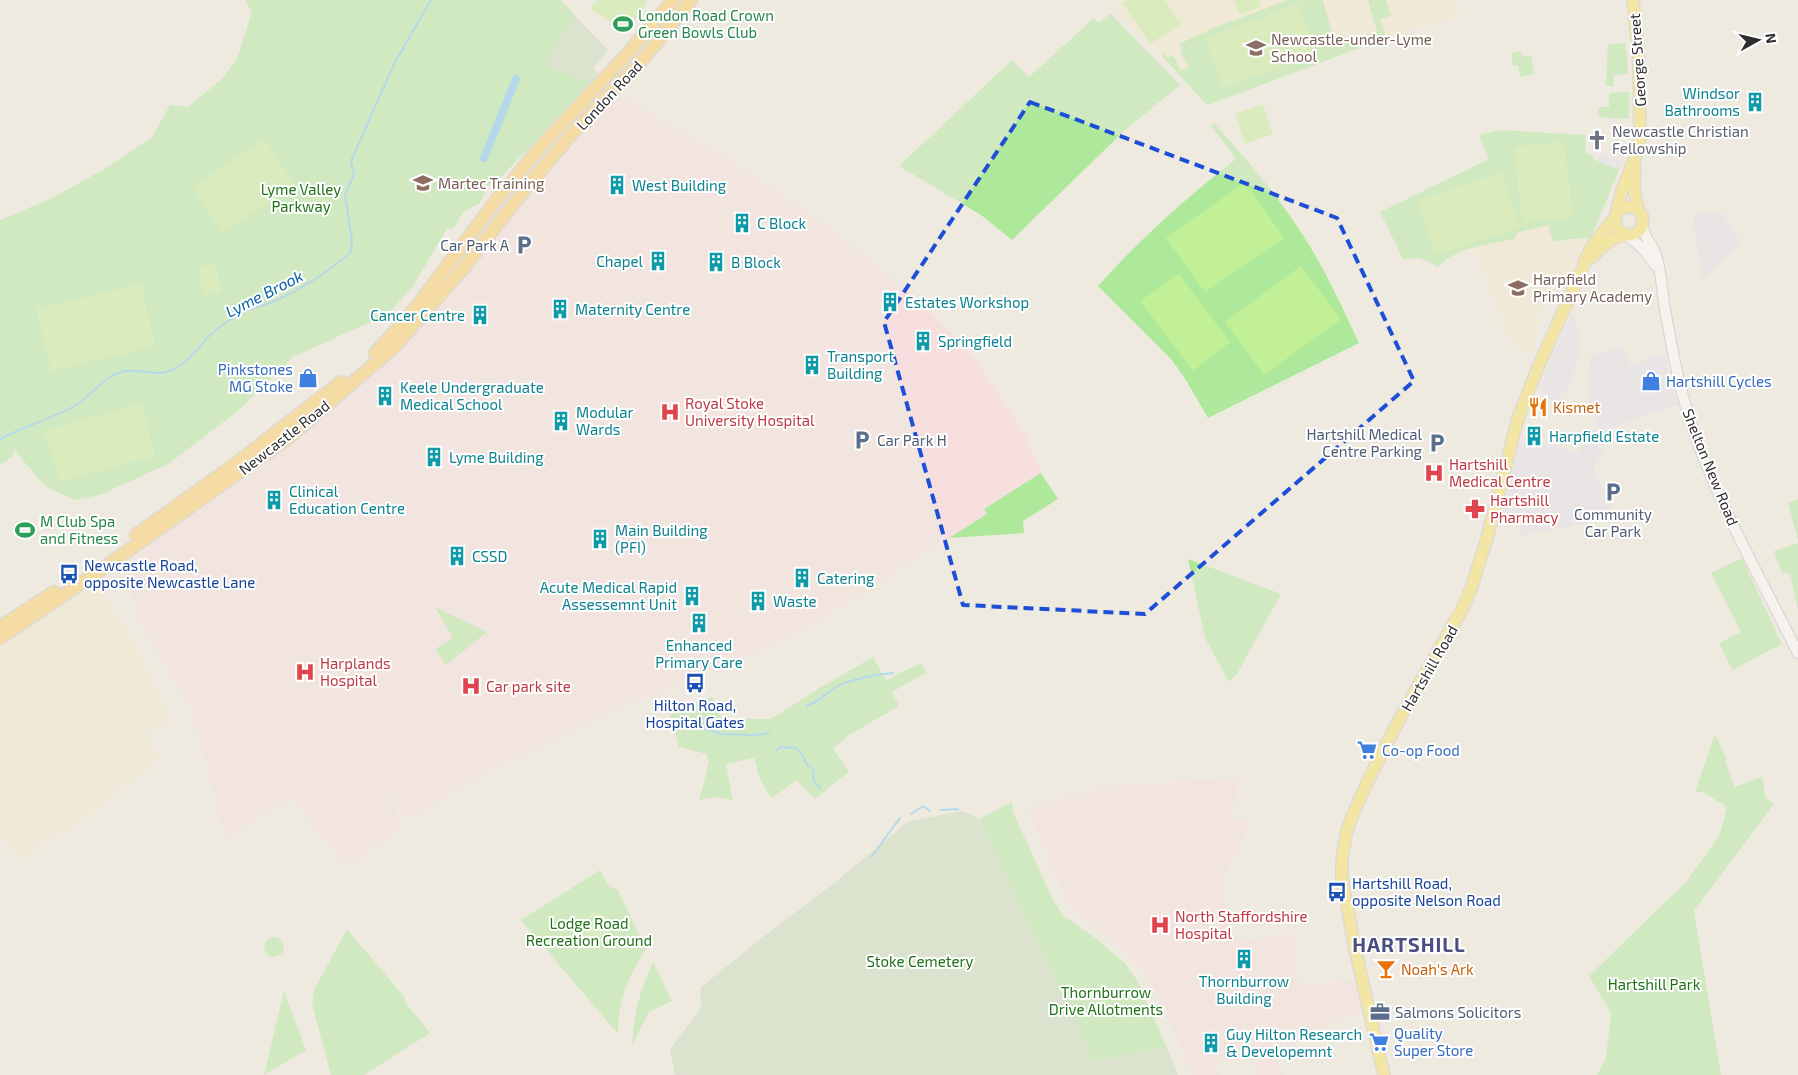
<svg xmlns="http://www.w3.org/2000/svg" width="1798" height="1075" font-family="'Exo 2',sans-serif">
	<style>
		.industrial { fill: #e3e0e8 }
		.education { fill: #f1e9cf }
		.medical { fill: #f6dfde }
		.green { fill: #aee89a }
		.cemetery { fill: #c4dab6 }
		.pitch { fill: #c1f096 }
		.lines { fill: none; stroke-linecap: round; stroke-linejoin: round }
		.stream { stroke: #6fc5f6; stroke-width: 2 }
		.canal { stroke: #6fc5f6; stroke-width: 8 }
		.secondary-casing { stroke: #b4b5c2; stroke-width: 12 }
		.primary-casing { stroke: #c9c9c9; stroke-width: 14 }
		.trunk-casing { stroke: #c9c9c9; stroke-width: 15 }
		.secondary { stroke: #fff; stroke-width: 10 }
		.primary { stroke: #f9e35c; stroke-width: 11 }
		.trunk { stroke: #fcca5c; stroke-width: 12 }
		.marked { fill: none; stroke: #1d4ed8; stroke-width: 4; stroke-dasharray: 10 6; stroke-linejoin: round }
		.labels { text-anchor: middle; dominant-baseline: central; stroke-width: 4; stroke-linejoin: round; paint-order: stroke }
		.leisure-label { font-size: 15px; fill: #27864d; stroke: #fff; text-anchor: start }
		.education-label { font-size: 15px; fill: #785e54; stroke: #fff; text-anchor: start }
		.street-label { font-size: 15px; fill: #2e2e2e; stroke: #fff }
		.culture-label { font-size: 15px; fill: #0d838f; stroke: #fff; text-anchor: start }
		.worship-label { font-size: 15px; fill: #5b616d; stroke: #fff; text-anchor: start }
		.park-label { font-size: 15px; fill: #217117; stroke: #fff }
		.service-label { font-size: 15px; fill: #4e5e75; stroke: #fff; text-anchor: end }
		.shop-label { font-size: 15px; fill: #366cbe; stroke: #fff; text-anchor: start }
		.health-label { font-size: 15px; fill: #be3a42; stroke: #fff; text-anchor: start }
		.food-label { font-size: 15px; fill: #c56008; stroke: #fff; text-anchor: start }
		.transit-label { font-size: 15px; fill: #164399; stroke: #fff; text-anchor: start }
		.water-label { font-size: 16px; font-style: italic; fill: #0662a9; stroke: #fff }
		.district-label { font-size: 20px; font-weight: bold; letter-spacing: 1px; fill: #4a4f82; stroke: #fff }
	</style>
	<rect width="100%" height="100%" fill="#efeae0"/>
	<g class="industrial">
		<polygon points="1601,152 1623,161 1619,170 1597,161"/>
		<polygon points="1720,211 1742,244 1702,280 1693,215"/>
		<polygon points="1572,312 1580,339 1579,357 1574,374 1566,391 1555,402 1538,391"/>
		<polygon points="1624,345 1630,366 1665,353 1669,375 1678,404 1601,432 1590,410 1587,394 1590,356"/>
		<polygon points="1589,434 1603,453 1593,467 1616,517 1519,536 1521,526 1518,521 1500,516 1521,437 1549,443 1577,453"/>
	</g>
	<g class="education">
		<polygon points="1121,0 1454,0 1459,16 1386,38 1208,105 1203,101 1150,44 1113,10"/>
		<polygon points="1548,225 1553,242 1591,238 1567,283 1552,277 1547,285 1537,328 1534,354 1510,343 1474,247 1514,239 1517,233"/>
		<polygon points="90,589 90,593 95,594 96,589 105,595 139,651 175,731 164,723 146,732 160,760 66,831 57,836 55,835 22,859 0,835 0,645 80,591"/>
	</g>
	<g class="medical">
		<polygon points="623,97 727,158 834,231 917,298 968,351 991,382 1026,435 1041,473 984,509 987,514 828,615 752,653 628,704 552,740 484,774 407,819 361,748 404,826 346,867 292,798 225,838 208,769 190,707 139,621 123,566 191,514 286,448 321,419 441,303 536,184 607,106"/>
		<polygon points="1237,778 1233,818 1247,820 1245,836 1221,882 1229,937 1232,943 1293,933 1299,985 1353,980 1363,1011 1326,1025 1328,1030 1273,1050 1283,1075 1258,1075 1245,1051 1215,1061 1219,1075 1193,1075 1164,1008 1141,966 1083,917 1067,901 1027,808 1110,786"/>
	</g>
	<g class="green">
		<polygon points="245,0 561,0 596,39 569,45 599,76 501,177 488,186 480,203 463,212 454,228 447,229 412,288 388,314 293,357 237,412 168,464 100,495 74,500 45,486 14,450 12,457 0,465 0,220 52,198 106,168 152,137 170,105 188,107 224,77 238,56 252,12"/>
		<polygon points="1288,0 1323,0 1335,44 1377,32 1368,0 1386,0 1391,16 1380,19 1386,38 1208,105 1203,101 1163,57 1164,51 1167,58 1173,55 1181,71 1189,67 1180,51 1182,50 1179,44 1211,29"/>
		<polygon points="1110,13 1180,85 1123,132 1012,240 981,215 899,166 1012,60 1029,77 1094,18 1099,23"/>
		<polygon points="1626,43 1628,74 1614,75 1614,86 1606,86 1608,44"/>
		<polygon points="1519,51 1525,57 1531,56 1534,74 1520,77 1518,65 1513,66 1511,53"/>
		<polygon points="1629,92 1629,119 1604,118 1599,117 1598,107 1609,107 1609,93"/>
		<path d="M1214,123c33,36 64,73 90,114 22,34 38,70 55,106l-151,75 -24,-41 -13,-18 -73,-73c42,-47 89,-89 138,-127l-25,-33z"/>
		<path d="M1499,130l87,5 -1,18 8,2v4l26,11 -28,68 -22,1 -16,3 -5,-17 -31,8 -3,6c-24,5 -61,9 -76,28l-18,-9 -17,1 -23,-47 109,-53 -10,-24z"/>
		<polygon points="1041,473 1058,499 1023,521 1024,533 949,538 987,514 984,509"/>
		<polygon points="1798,499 1798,541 1788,502"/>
		<polygon points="1798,543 1798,610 1790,574 1782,573 1774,551"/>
		<polygon points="1742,558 1782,644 1732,670 1719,643 1741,632 1711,573"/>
		<polygon points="1188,559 1281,594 1237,674 1229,682 1205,638"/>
		<polygon points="435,607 487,632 446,665 435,649 453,638"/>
		<path d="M873,657l13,23 35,-17 5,10 -34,19 7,14 -50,29 -16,14 16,23 -34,27 -19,-19 -24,18 -12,-18 -6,-22 -28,6 7,37c-13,-5 -21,-5 -34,0l10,-40 -3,-7 -27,-7 -9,-32 42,-18 10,22h49l47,-30z"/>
		<polygon points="1715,734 1727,760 1725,761 1735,787 1762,777 1766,798 1774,804 1694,911 1721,1075 1597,1075 1606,1058 1611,1013 1589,976 1687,881 1720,834 1727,807 1703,792 1695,792"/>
		<polygon points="1012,802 1013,812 1053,900 1065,917 1090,934 1124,962 1137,980 1167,1048 1094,1061 979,819"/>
		<path d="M600,870l9,17 9,3 28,59c-17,26 -29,53 -28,85l-97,-114z"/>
		<polygon points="347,929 405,998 404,1001 430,1033 364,1075 331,1075 312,1004 314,990"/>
		<circle cx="274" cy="947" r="10"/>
		<path d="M653,962l19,39 -23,11 -17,34c2,-33 7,-53 21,-84z"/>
		<polygon points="284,991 306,1050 264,1075"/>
	</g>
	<g class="cemetery">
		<polygon points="574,15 608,50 593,69 599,75 593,83 544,66"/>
		<polygon points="963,811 979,819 1094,1061 1167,1048 1178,1075 675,1075 670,1050 701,1007 700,988 759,940 828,888 909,821"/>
	</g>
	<g class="pitch">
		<polygon points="597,0 645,0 647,2 626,33 602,16 597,14 590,9"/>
		<polygon points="1129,0 1165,0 1181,24 1150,44 1123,4"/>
		<polygon points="1234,0 1258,0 1261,6 1240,15"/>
		<polygon points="1298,4 1317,53 1223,88 1205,39"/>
		<polygon points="1263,104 1273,134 1245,144 1235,114"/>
		<polygon points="264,139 295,185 223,233 192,188"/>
		<polygon points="1564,142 1573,217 1522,223 1514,147"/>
		<polygon points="1502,172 1520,227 1435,255 1417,200"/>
		<polygon points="1245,182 1284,238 1205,292 1166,238"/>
		<polygon points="216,264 221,292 203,295 198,267"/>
		<polygon points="1301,266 1341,319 1264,375 1225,322"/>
		<polygon points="1179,274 1230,342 1193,371 1140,301"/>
		<polygon points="141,284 155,346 51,371 36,309"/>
		<polygon points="141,404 155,456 59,482 45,430"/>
		<polygon points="591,911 609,918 597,948 580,942"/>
	</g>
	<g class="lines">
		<g class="stream">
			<path d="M0,439c24,-13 52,-20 76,-34 17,-10 26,-28 45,-33 16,-5 34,5 49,-1 17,-7 27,-22 39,-35 9,-9 21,-16 31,-22 10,-7 24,-8 35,-13 27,-12 51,-28 74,-47l2,-3 1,-11 -7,-45 9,-20 -3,-14 43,-97 37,-64"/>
			<path d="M807,706c11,-4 19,-12 29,-19 11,-7 43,-13 57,-14"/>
			<polyline points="691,724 722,734 754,735 769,733"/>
			<polyline points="776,751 780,747 796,748 801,753 808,766 814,770 813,780 820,788"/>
			<polyline points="941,810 958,809"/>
			<polyline points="911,814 923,806 930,811"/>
			<polyline points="872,856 900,818"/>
		</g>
		<polyline class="canal" points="484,158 516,79"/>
		<defs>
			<g id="secondary">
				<path d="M1642,224c2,16 12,21 15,34 4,14 5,31 7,45 6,35 12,71 22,104 26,87 72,166 112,246"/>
				<polyline points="1627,235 1644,250 1655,265"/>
			</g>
			<g id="primary">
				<polyline points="1635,166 1634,189 1638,210"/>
				<circle cx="1629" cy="221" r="14"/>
				<polyline points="1616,214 1622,190 1638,150 1640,136 1639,61 1633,0"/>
				<path d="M1591,258c10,-11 19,-20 33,-23"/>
				<path d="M1384,1075l-29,-126 -13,-71v-18l4,-26 5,-15 19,-43 29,-56 63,-111 9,-20 16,-51 31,-120 21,-53 44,-98c6,-20 18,-33 32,-49"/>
			</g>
			<g id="trunk">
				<polyline points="375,353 407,319 498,198 543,144 629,52 673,0"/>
				<polyline points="136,535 238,462 341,382"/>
				<polyline points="2,626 54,592"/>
				<polyline points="0,638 112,562 292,435 395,346 465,266 525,189 570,136 643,59 691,0"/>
			</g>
		</defs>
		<use href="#secondary" class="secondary-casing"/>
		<use href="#primary" class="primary-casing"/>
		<use href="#trunk" class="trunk-casing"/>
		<use href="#secondary" class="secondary"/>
		<use href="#primary" class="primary"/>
		<use href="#trunk" class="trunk"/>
	</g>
	<path d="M0 0H1798V1075H0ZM1030,102l307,116 77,163 -269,233 -182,-9 -79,-283z" fill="#efeae0" fill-opacity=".55" fill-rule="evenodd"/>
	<path class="marked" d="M1030,102l307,116 77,163 -269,233 -182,-9 -79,-283z"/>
	<defs>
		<symbol id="stadium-bare" viewBox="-9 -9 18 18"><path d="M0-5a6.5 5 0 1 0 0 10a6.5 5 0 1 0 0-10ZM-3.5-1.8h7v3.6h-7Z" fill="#2e9e5b" stroke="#fff" stroke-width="2.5" paint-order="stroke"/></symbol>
		<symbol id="school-bare" viewBox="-9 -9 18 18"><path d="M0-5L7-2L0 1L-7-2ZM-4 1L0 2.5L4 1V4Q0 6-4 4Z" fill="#8d6e63" stroke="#fff" stroke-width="2.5" paint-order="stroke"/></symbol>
		<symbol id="building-bare" viewBox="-9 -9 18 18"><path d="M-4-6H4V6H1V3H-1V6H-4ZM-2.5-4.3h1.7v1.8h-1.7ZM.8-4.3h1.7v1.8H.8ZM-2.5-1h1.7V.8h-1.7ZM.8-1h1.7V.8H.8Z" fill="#0f9aa8" stroke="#fff" stroke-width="2.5" paint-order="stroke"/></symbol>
		<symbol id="church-bare" viewBox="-9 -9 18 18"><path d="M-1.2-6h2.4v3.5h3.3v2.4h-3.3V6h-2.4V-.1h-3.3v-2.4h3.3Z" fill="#6b7280" stroke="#fff" stroke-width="2.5" paint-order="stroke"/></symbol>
		<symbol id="parking-bare" viewBox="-9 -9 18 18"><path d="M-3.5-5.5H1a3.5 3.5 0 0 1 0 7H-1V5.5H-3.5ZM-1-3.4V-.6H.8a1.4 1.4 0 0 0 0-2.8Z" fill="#5c6f8a" stroke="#fff" stroke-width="2.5" paint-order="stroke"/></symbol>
		<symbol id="shop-bare" viewBox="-9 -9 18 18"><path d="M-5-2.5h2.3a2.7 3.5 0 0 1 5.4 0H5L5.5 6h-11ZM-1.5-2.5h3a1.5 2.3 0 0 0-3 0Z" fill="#3f7fe0" stroke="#fff" stroke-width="2.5" paint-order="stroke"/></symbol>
		<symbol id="restaurant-bare" viewBox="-9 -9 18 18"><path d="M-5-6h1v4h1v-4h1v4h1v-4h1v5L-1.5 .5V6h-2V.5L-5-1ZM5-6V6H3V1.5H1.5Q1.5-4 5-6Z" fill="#e8710a" stroke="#fff" stroke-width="2.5" paint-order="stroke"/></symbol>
		<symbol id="hospital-bare" viewBox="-9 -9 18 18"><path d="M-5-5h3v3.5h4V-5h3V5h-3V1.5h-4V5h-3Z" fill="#e0444e" stroke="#fff" stroke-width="2.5" paint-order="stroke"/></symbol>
		<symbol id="pharmacy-bare" viewBox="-9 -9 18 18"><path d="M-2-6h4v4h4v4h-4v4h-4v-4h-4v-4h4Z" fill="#e0444e" stroke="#fff" stroke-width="2.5" paint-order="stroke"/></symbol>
		<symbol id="bus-bare" viewBox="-9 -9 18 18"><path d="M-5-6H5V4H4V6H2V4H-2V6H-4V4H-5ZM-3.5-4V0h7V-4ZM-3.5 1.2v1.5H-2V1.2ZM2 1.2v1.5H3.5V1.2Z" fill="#1a4fb4" stroke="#fff" stroke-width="2.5" paint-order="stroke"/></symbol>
		<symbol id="supermarket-bare" viewBox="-9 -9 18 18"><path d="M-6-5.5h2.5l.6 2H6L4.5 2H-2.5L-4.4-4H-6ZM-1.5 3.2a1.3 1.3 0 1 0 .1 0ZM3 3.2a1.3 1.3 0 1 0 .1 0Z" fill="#3f7fe0" stroke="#fff" stroke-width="2.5" paint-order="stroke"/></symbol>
		<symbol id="bar-bare" viewBox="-9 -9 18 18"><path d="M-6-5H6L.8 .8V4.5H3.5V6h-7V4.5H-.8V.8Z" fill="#e8710a" stroke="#fff" stroke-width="2.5" paint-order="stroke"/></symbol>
		<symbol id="office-bare" viewBox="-9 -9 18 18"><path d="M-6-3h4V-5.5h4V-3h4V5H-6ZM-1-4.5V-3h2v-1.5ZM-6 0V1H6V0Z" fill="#5c6f8a" stroke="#fff" stroke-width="2.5" paint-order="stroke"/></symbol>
	</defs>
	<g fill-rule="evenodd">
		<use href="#stadium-bare" x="609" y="10" width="28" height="28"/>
		<use href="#school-bare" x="1242" y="34" width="28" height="28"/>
		<use href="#building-bare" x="1741" y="88" width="28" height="28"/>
		<use href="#church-bare" x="1583" y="126" width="28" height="28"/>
		<use href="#school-bare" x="409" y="169" width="28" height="28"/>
		<use href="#building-bare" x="603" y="171" width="28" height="28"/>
		<use href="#building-bare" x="728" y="209" width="28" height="28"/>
		<use href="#parking-bare" x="510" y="231" width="28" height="28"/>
		<use href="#building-bare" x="644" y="247" width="28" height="28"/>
		<use href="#building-bare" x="702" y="248" width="28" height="28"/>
		<use href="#school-bare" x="1504" y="274" width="28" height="28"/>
		<use href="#building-bare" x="876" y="288" width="28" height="28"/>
		<use href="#building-bare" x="546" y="295" width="28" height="28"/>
		<use href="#building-bare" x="466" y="301" width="28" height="28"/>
		<use href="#building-bare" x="909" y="327" width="28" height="28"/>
		<use href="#building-bare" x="798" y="351" width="28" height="28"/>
		<use href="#shop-bare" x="294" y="364" width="28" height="28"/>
		<use href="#shop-bare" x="1637" y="367" width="28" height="28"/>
		<use href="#building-bare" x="371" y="382" width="28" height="28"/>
		<use href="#restaurant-bare" x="1524" y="393" width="28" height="28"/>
		<use href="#hospital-bare" x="656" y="398" width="28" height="28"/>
		<use href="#building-bare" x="547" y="407" width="28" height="28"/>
		<use href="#building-bare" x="1520" y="422" width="28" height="28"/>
		<use href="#parking-bare" x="848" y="426" width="28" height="28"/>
		<use href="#parking-bare" x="1423" y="429" width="28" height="28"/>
		<use href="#building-bare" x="420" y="443" width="28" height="28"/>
		<use href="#hospital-bare" x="1420" y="459" width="28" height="28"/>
		<use href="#parking-bare" x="1599" y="478" width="28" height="28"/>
		<use href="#building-bare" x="260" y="486" width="28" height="28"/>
		<use href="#pharmacy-bare" x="1461" y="495" width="28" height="28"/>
		<use href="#stadium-bare" x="11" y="516" width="28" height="28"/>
		<use href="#building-bare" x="586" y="525" width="28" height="28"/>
		<use href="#building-bare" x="443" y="542" width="28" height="28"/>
		<use href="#bus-bare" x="55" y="560" width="28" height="28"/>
		<use href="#building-bare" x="788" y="564" width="28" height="28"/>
		<use href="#building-bare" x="678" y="582" width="28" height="28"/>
		<use href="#building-bare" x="744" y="587" width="28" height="28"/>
		<use href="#building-bare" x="685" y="609" width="28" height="28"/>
		<use href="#hospital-bare" x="291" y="658" width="28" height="28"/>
		<use href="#bus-bare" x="681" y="669" width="28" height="28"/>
		<use href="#hospital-bare" x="457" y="672" width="28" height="28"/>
		<use href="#supermarket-bare" x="1353" y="736" width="28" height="28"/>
		<use href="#bus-bare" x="1323" y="878" width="28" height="28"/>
		<use href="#hospital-bare" x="1146" y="911" width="28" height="28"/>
		<use href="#building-bare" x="1230" y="945" width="28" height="28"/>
		<use href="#bar-bare" x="1372" y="955" width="28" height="28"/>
		<use href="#office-bare" x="1366" y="998" width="28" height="28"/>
		<use href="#supermarket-bare" x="1365" y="1028" width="28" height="28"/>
		<use href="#building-bare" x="1197" y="1029" width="28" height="28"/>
	</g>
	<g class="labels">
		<g class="leisure-label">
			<text x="638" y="15">London Road Crown<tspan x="638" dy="17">Green Bowls Club</tspan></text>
			<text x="40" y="521">M Club Spa<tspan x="40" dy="17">and Fitness</tspan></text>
		</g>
		<g class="education-label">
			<text x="1271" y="39">Newcastle-under-Lyme<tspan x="1271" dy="17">School</tspan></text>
			<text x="438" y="183">Martec Training</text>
			<text x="1533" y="279">Harpfield<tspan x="1533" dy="17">Primary Academy</tspan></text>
		</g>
		<g class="street-label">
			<text transform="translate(1637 60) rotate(-94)">George Street</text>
			<text transform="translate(609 95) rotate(-47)">London Road</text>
			<text transform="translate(284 437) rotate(-38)">Newcastle Road</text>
			<text transform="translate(1711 467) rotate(68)">Shelton New Road</text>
			<text transform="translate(1429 668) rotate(-60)">Hartshill Road</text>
		</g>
		<g class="culture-label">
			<text x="1740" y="93" text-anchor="end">Windsor<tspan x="1740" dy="17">Bathrooms</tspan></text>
			<text x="632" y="185">West Building</text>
			<text x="757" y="223">C Block</text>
			<text x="643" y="261" text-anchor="end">Chapel</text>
			<text x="731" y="262">B Block</text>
			<text x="905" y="302">Estates Workshop</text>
			<text x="575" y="309">Maternity Centre</text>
			<text x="465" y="315" text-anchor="end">Cancer Centre</text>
			<text x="938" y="341">Springfield</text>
			<text x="827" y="356">Transport<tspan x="827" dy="17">Building</tspan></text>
			<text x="400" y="387">Keele Undergraduate<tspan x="400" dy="17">Medical School</tspan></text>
			<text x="576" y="412">Modular<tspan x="576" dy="17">Wards</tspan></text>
			<text x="1549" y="436">Harpfield Estate</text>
			<text x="449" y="457">Lyme Building</text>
			<text x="289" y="491">Clinical<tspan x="289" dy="17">Education Centre</tspan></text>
			<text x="615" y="530">Main Building<tspan x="615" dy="17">(PFI)</tspan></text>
			<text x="472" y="556">CSSD</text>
			<text x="817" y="578">Catering</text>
			<text x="677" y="587" text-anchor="end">Acute Medical Rapid<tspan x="677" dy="17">Assessemnt Unit</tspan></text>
			<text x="773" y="601">Waste</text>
			<text x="699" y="645" text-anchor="middle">Enhanced<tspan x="699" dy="17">Primary Care</tspan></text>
			<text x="1244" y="981" text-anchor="middle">Thornburrow<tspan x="1244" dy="17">Building</tspan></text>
			<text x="1226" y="1034">Guy Hilton Research<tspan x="1226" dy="17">&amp; Developemnt</tspan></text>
		</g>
		<g class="worship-label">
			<text x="1612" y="131">Newcastle Christian<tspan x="1612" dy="17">Fellowship</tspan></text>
		</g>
		<g class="park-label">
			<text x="301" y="189">Lyme Valley<tspan x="301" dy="17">Parkway</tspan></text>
			<text x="589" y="923">Lodge Road<tspan x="589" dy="17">Recreation Ground</tspan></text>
			<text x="920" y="961">Stoke Cemetery</text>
			<text x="1654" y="984">Hartshill Park</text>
			<text x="1106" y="992">Thornburrow<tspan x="1106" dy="17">Drive Allotments</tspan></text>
		</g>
		<g class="service-label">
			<text x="509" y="245">Car Park A</text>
			<text x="1422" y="434">Hartshill Medical<tspan x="1422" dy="17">Centre Parking</tspan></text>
			<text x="877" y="440" text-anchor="start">Car Park H</text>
			<text x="1613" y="514" text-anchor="middle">Community<tspan x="1613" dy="17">Car Park</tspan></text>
			<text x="1395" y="1012" text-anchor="start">Salmons Solicitors</text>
		</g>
		<g class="shop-label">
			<text x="293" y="369" text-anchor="end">Pinkstones<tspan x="293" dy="17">MG Stoke</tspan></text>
			<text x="1666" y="381">Hartshill Cycles</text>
			<text x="1382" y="750">Co-op Food</text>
			<text x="1394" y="1033">Quality<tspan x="1394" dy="17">Super Store</tspan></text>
		</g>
		<g class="health-label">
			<text x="685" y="403">Royal Stoke<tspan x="685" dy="17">University Hospital</tspan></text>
			<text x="1449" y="464">Hartshill<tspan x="1449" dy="17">Medical Centre</tspan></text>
			<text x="1490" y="500">Hartshill<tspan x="1490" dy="17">Pharmacy</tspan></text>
			<text x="320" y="663">Harplands<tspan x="320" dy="17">Hospital</tspan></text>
			<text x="486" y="686">Car park site</text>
			<text x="1175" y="916">North Staffordshire<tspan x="1175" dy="17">Hospital</tspan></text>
		</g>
		<g class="food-label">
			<text x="1553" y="407">Kismet</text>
			<text x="1401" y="969">Noah's Ark</text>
		</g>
		<g class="transit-label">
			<text x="84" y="565">Newcastle Road,<tspan x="84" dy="17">opposite Newcastle Lane</tspan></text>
			<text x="695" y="705" text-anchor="middle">Hilton Road,<tspan x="695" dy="17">Hospital Gates</tspan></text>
			<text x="1352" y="883">Hartshill Road,<tspan x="1352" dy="17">opposite Nelson Road</tspan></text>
		</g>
		<g class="water-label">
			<text transform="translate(264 293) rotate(-27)">Lyme Brook</text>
		</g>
		<g class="district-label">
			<text x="1409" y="944">HARTSHILL</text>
		</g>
	</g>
	<g transform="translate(1758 40) rotate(82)" stroke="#ffffff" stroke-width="4" paint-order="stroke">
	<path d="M0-4L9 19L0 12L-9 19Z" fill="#2e2e2e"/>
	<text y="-8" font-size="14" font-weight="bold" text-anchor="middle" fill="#2e2e2e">N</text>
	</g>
</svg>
